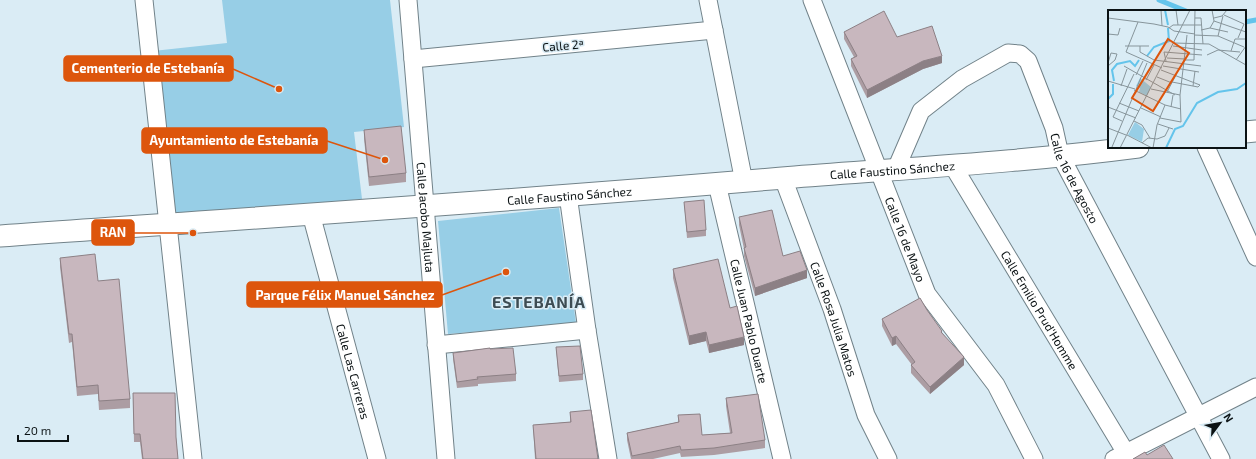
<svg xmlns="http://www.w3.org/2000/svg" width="1256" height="459" font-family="'Exo 2',sans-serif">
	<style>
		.green { fill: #97cee6 }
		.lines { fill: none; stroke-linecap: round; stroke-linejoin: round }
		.stream { stroke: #64c4eb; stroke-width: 5 }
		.minor-casing { stroke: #718289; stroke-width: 19 }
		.tertiary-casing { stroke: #718289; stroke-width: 23 }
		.minor { stroke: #fff; stroke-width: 17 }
		.tertiary { stroke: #fff; stroke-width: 21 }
		.wall { fill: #ac9da3 }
		.shaded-wall { fill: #8c8085 }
		.building { fill: #c8b7be; stroke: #8c8085 }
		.labels { text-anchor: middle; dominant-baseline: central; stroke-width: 3; stroke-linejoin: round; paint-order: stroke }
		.street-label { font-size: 12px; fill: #0b1214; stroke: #daecf5 }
		.district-label { font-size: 16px; font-weight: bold; letter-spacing: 1px; fill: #3d4c53; stroke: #daecf5 }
		.inset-river { fill: none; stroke: #64c4eb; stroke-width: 2 }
		.inset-road { fill: none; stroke: #87959b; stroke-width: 1 }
		.view { fill: #dd550c; fill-opacity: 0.15; stroke: #dd550c; stroke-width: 2 }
		.inset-edge { fill: none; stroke: #0b1214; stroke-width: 2 }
		.leader { fill: none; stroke: #dd550c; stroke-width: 1.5 }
		.callout-dot { fill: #dd550c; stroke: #daecf5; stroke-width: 1.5 }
		.callout { fill: #dd550c; stroke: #dd550c; stroke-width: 1.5 }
		.callout-label { font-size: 13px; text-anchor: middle; font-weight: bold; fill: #fff }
	</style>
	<rect width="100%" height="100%" fill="#daecf5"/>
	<g class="green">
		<polygon points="222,0 390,0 404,127 354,132 362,199 173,219 153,51 227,43"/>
		<polygon points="559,208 576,323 448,334 438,221"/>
	</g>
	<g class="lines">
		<g class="stream">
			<polyline points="1159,0 1186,11"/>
			<polyline points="1245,22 1256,20"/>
		</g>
		<defs>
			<g id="minor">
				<polyline points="144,0 193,459"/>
				<path id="s1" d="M408,0l38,459"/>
				<polyline points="708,0 744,182"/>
				<path id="s2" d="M812,0l115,294 69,91 38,74"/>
				<polyline points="413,59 714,30"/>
				<polyline points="1206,147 1256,257"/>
				<path id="s3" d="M953,166l173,287"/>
				<path id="s4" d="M896,169l25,-58 41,-32 46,-26 12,1 8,7 26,67 6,27 161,304"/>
				<path id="s5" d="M783,178l49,131 34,106 22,44"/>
				<path id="s6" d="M717,184l65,275"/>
				<polyline points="568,195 587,330 608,459"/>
				<path id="s7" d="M311,214l66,245"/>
				<polyline points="436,345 587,330"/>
				<polyline points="1114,459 1256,387"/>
			</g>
			<g id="tertiary">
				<polyline points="1245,132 1256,131"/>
				<path id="s8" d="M0,236c265,-19 530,-36 795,-59 114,-9 229,-15 343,-30"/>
			</g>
		</defs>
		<use href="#minor" class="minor-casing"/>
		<use href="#tertiary" class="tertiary-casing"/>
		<use href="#minor" class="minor"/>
		<use href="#tertiary" class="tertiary"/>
	</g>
	<g class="wall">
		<polygon points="844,32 897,37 942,63 923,69 867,98 851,66 851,59 854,57 844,39"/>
		<polygon points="364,130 406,173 406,182 369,186 364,139"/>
		<polygon points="684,202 706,230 706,236 687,238"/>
		<polygon points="739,217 783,256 807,278 755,296 744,256 744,249 739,225"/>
		<polygon points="60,258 98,281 130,399 130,408 99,410 98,394 77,396 72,342 69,343 60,267"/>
		<polygon points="673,269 730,308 744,345 709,353 706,341 689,345 673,278"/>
		<polygon points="927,310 964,365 930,394 911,373 911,365 912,365 896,344 892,346 882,326 882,319"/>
		<polygon points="556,347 583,374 583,380 559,382"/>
		<polygon points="490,349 516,374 516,381 478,384 478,386 457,388 453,359 453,353"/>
		<polygon points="133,393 176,437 178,459 142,459 140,442 134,442"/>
		<polygon points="726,398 765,440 765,448 714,455 681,457 680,453 653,459 631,459 627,440 627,433 678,422 678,415 702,435 730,433 726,406"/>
		<polygon points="570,412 598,459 535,459 533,425 570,422"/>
	</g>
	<g class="shaded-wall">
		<polygon points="942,56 942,63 923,69 867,98 867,90 923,61"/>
		<polygon points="807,270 807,278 755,296 755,288"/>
		<polygon points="706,332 706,341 689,345 689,336"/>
		<polygon points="896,336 896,344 892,346 892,338"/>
		<polygon points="744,337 744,345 709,353 709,345"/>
		<polygon points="964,357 964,365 930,394 930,387"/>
	</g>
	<g class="building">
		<polygon points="884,11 897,37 932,26 942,56 923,61 867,90 851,59 857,56 844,32"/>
		<polygon points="401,126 406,173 369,177 364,130"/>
		<polygon points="704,200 706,230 687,232 684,202"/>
		<polygon points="772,210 783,256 800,251 807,270 755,288 744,248 746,247 739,217"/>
		<polygon points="95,254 98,281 119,279 130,399 99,401 98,385 77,387 72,334 69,334 60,258"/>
		<polygon points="718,259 730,308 737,306 744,337 709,345 706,332 689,336 673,269"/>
		<polygon points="920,298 927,310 942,331 941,332 964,357 930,387 911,365 915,362 896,336 892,338 882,319"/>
		<polygon points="580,346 583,374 559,376 556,347"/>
		<polygon points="490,348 490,349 513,348 516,374 477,377 478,379 457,382 453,353"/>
		<polygon points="133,393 175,393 176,437 178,459 143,459 140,434 134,434"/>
		<polygon points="758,394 765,440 714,448 681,450 680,446 632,456 627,433 679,422 678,415 700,414 702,435 732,433 726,398"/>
		<polygon points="591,410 598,459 536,459 533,425 571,422 570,412"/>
		<polygon points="1164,445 1173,459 1133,459 1145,452 1147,455"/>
	</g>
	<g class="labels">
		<g class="street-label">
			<text transform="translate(563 45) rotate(-5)">Calle 2ª</text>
			<text stroke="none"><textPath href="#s8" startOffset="895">Calle Faustino Sánchez</textPath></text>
			<text stroke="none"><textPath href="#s4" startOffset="317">Calle 16 de Agosto</textPath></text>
			<text stroke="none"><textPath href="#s8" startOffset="571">Calle Faustino Sánchez</textPath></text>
			<text stroke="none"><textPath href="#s1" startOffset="218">Calle Jacobo Majluta</textPath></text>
			<text stroke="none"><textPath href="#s2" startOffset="257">Calle 16 de Mayo</textPath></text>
			<text stroke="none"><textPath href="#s3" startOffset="168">Calle Emilio Prud'Homme</textPath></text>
			<text stroke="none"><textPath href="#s5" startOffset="150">Calle Rosa Julia Matos</textPath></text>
			<text stroke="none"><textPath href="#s6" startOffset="141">Calle Juan Pablo Duarte</textPath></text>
			<text stroke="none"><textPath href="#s7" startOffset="163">Calle Las Carreras</textPath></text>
		</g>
		<g class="district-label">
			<text x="539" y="301">ESTEBANÍA</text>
		</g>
	</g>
	<g transform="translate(1108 10)">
		<rect width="138" height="138" fill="#daecf5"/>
		<path d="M32,68l11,9 -4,9 -8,-4 1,-4 -4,-2zM27,112l9,7 -2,13 -14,-7z" fill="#97cee6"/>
		<path class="inset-river" d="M57,0l3,15M39,46l7,-9 15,-6 -1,-13M6,71l-2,-11 5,-6 13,-3 5,5 4,-6M0,89l5,-5v-10M58,138l9,-19 8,-3 14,-23 21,-11 19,-3 9,-6"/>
		<path class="inset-road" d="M53,0l1,16M68,0l2,15M116,5l20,9 -6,14M0,8l46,6 14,3 6,4 21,3M87,8h6l2,26M106,8l8,-2 5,-6M106,11l32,11M30,12l-12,30 36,16M61,18l4,-3h28M102,18l4,-7 -2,-11M93,20l9,-2 18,4M0,24l10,1 2,-7M86,25l24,1 26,11M110,26l5,-20M66,33l35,1 37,21M17,36h24M32,36v6l14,8 47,6M65,36l29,4M123,41l4,-12h11M99,45l11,-5 22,2M59,48l18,1M77,50h9l1,-50M128,50l10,-14M58,51l-2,-9 38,3M0,53l3,-10 6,1 -2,6 -7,6M16,56l51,29M55,56l36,6M53,60l39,15 -2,2 -26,-5M28,65l7,-14M49,67l15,6M38,70l8,-15M0,71l27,8M13,76l6,-17M85,76l2,-15M43,79l29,6M26,80l31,15 16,4M59,82l9,-17M11,93l20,8M0,97l28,11M63,97l2,-12M33,98l20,9M52,108l21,4 -1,-27 7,-60M14,111l-9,-4 21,-43M26,111l8,4 8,13M50,114l15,5M0,118l18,7M19,125l25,13M34,133l6,-5 9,1 8,-3 4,-8M4,137l35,-84M12,138l70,-138M45,138l4,-23 8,-20"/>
		<path class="view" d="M60,29l21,14 -36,58 -21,-13z"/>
		<rect width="138" height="138" class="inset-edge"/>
	</g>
	<path class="leader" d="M279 89L233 69M385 160L327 141M193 233L134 233M506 272L442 295"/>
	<g class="callout-dot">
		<circle cx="279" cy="89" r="4"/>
		<circle cx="385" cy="160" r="4"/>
		<circle cx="193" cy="233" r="4"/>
		<circle cx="506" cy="272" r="4"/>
	</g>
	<g class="callout">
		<rect x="64" y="56" width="169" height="25" rx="4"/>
		<rect x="142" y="128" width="185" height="25" rx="4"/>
		<rect x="92" y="220" width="42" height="25" rx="4"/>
		<rect x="247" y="282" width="195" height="25" rx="4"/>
	</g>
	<g class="callout-label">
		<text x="148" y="73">Cementerio de Estebanía</text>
		<text x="234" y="145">Ayuntamiento de Estebanía</text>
		<text x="113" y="237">RAN</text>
		<text x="345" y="300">Parque Félix Manuel Sánchez</text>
	</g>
	<g transform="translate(1220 423) rotate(58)" stroke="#daecf5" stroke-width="3" paint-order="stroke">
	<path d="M0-3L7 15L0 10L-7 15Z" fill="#0b1214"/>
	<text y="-6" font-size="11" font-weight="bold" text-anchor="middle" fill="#0b1214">N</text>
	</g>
	<path d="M18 435v6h50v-6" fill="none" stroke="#0b1214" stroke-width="2"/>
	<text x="24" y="435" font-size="12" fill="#0b1214" stroke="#daecf5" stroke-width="3" paint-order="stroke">20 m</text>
</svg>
